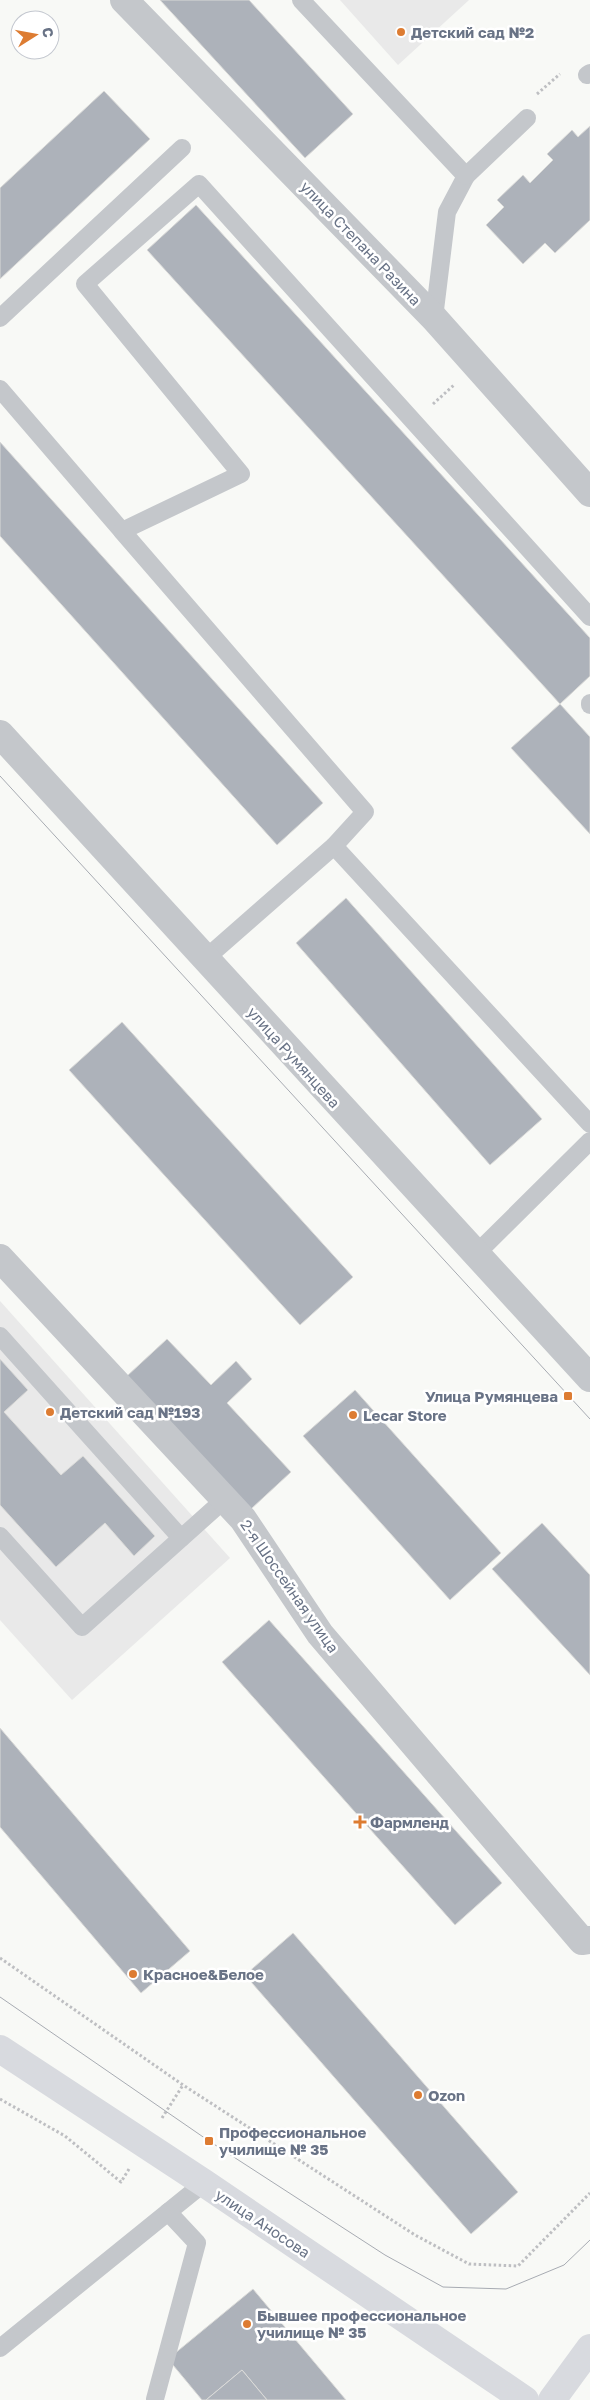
<svg xmlns="http://www.w3.org/2000/svg" width="590" height="2400" font-family="'Golos Text',sans-serif">
	<style>
		.built { fill: #e9e9e9 }
		.building { fill: #adb2ba; stroke: #dadad8 }
		.lines { fill: none; stroke-linecap: round; stroke-linejoin: round }
		.path { stroke: #bebfc2; stroke-width: 3; stroke-dasharray: 2.5 2.5; stroke-linecap: butt }
		.lane { stroke: #c4c7cb; stroke-width: 18 }
		.street { stroke: #c4c7cb; stroke-width: 28 }
		.secondary { stroke: #d8dadf; stroke-width: 28 }
		.tram { stroke: #a7abb2; stroke-width: 1 }
		.poi-dot { fill: #dd7c32; stroke: #fff; stroke-width: 2 }
		.labels { text-anchor: middle; dominant-baseline: central; stroke-width: 5; stroke-linejoin: round; paint-order: stroke }
		.poi-label { font-size: 15px; font-weight: bold; fill: #697386; stroke: #fff; text-anchor: start }
		.street-label { font-size: 15px; fill: #697386; stroke: #fff }
	</style>
	<rect width="100%" height="100%" fill="#f8f9f6"/>
	<g class="built">
		<polygon points="340,0 469,0 398,65"/>
		<polygon points="0,1301 230,1558 72,1700 0,1620"/>
	</g>
	<g class="building">
		<polygon points="160,0 249,0 353,114 305,158"/>
		<polygon points="104,91 150,139 0,279 0,188"/>
		<polygon points="590,126 590,220 555,253 545,243 523,264 486,225 504,207 497,200 523,175 530,183 553,160 547,154 572,130 578,137"/>
		<polygon points="196,205 590,638 590,676 560,704 147,250"/>
		<polygon points="0,442 323,803 277,845 0,536"/>
		<polygon points="560,704 590,737 590,834 511,748"/>
		<polygon points="346,898 542,1119 490,1165 296,943"/>
		<polygon points="122,1022 353,1277 300,1325 69,1070"/>
		<polygon points="167,1339 211,1385 236,1361 252,1379 227,1403 291,1472 251,1509 127,1376"/>
		<polygon points="0,1359 28,1390 4,1412 61,1475 83,1456 155,1536 134,1556 105,1523 56,1567 0,1505"/>
		<polygon points="355,1390 501,1553 450,1600 303,1436"/>
		<polygon points="542,1523 590,1575 590,1675 492,1569"/>
		<polygon points="269,1620 502,1883 455,1925 222,1662"/>
		<polygon points="0,1728 190,1951 141,1993 0,1827"/>
		<polygon points="293,1933 518,2192 471,2234 245,1975"/>
		<polygon points="253,2289 346,2400 267,2400 242,2370 206,2400 202,2400 168,2359"/>
		<polygon points="242,2370 267,2400 206,2400"/>
	</g>
	<g class="lines">
		<g class="path">
			<polyline points="537,94 560,74"/>
			<polyline points="433,404 454,385"/>
			<polyline points="0,1958 183,2085 415,2235 469,2264 518,2266 590,2193"/>
			<polyline points="0,2099 65,2136 121,2182 129,2169"/>
			<polyline points="162,2118 183,2085"/>
		</g>
		<g class="lane">
			<polyline points="301,0 466,176 447,212 434,318"/>
			<polyline points="587,75 590,73"/>
			<polyline points="466,176 527,118"/>
			<polyline points="0,318 182,148"/>
			<polyline points="0,389 122,531"/>
			<polyline points="590,703 590,705"/>
			<polyline points="334,846 590,1124"/>
			<polyline points="205,959 334,846 365,812 122,531 241,474 85,284 199,184 590,617"/>
			<polyline points="475,1255 590,1141"/>
			<polyline points="0,1336 181,1538"/>
			<polyline points="0,1536 82,1627 225,1499"/>
			<polyline points="0,2348 204,2183"/>
			<polyline points="155,2399 197,2243 168,2212"/>
		</g>
		<g class="street">
			<polyline points="124,0 434,318 590,493"/>
			<polyline points="0,734 590,1378"/>
			<polyline points="0,1258 243,1519 320,1634 582,1941 590,1940"/>
		</g>
		<g class="secondary">
			<polyline points="0,2049 204,2183 525,2400"/>
			<polyline points="552,2400 590,2348"/>
		</g>
		<g class="tram">
			<polyline points="0,776 590,1419"/>
			<polyline points="0,1997 209,2141 385,2255 443,2287 506,2289 564,2265 590,2240"/>
		</g>
	</g>
	<g class="poi-dot">
		<circle cx="401" cy="32" r="5"/>
		<rect x="563" y="1391" width="10" height="10" rx="2.5"/>
		<circle cx="50" cy="1412" r="5"/>
		<circle cx="353" cy="1415" r="5"/>
		<path d="M357.5 1814.5h5v5h5v5h-5v5h-5v-5h-5v-5h5z"/>
		<circle cx="133" cy="1974" r="5"/>
		<circle cx="418" cy="2095" r="5"/>
		<rect x="204" y="2136" width="10" height="10" rx="2.5"/>
		<circle cx="247" cy="2324" r="5"/>
	</g>
	<g class="labels">
		<g class="poi-label">
			<text x="411" y="32">Детский сад №2</text>
			<text x="558" y="1396" text-anchor="end">Улица Румянцева</text>
			<text x="60" y="1412">Детский сад №193</text>
			<text x="363" y="1415">Lecar Store</text>
			<text x="370" y="1822">Фармленд</text>
			<text x="143" y="1974">Красное&amp;Белое</text>
			<text x="428" y="2095">Ozon</text>
			<text x="219" y="2132">Профессиональное<tspan x="219" dy="17">училище № 35</tspan></text>
			<text x="257" y="2315">Бывшее профессиональное<tspan x="257" dy="17">училище № 35</tspan></text>
		</g>
		<g class="street-label">
			<text transform="translate(361 243) rotate(46)">улица Степана Разина</text>
			<text transform="translate(294 1057) rotate(48)">улица Румянцева</text>
			<text transform="translate(290 1586) rotate(55)">2-я Шоссейная улица</text>
			<text transform="translate(263 2223) rotate(34)">улица Аносова</text>
		</g>
	</g>
	<g transform="translate(35 35) rotate(79)"><circle r="24" fill="#ffffff" stroke="#c3c7cf"/>
	<path d="M0-4L9 19L0 12L-9 19Z" fill="#dd7c32"/>
	<text y="-8" font-size="14" font-weight="bold" text-anchor="middle" fill="#697386">С</text>
	</g>
</svg>
